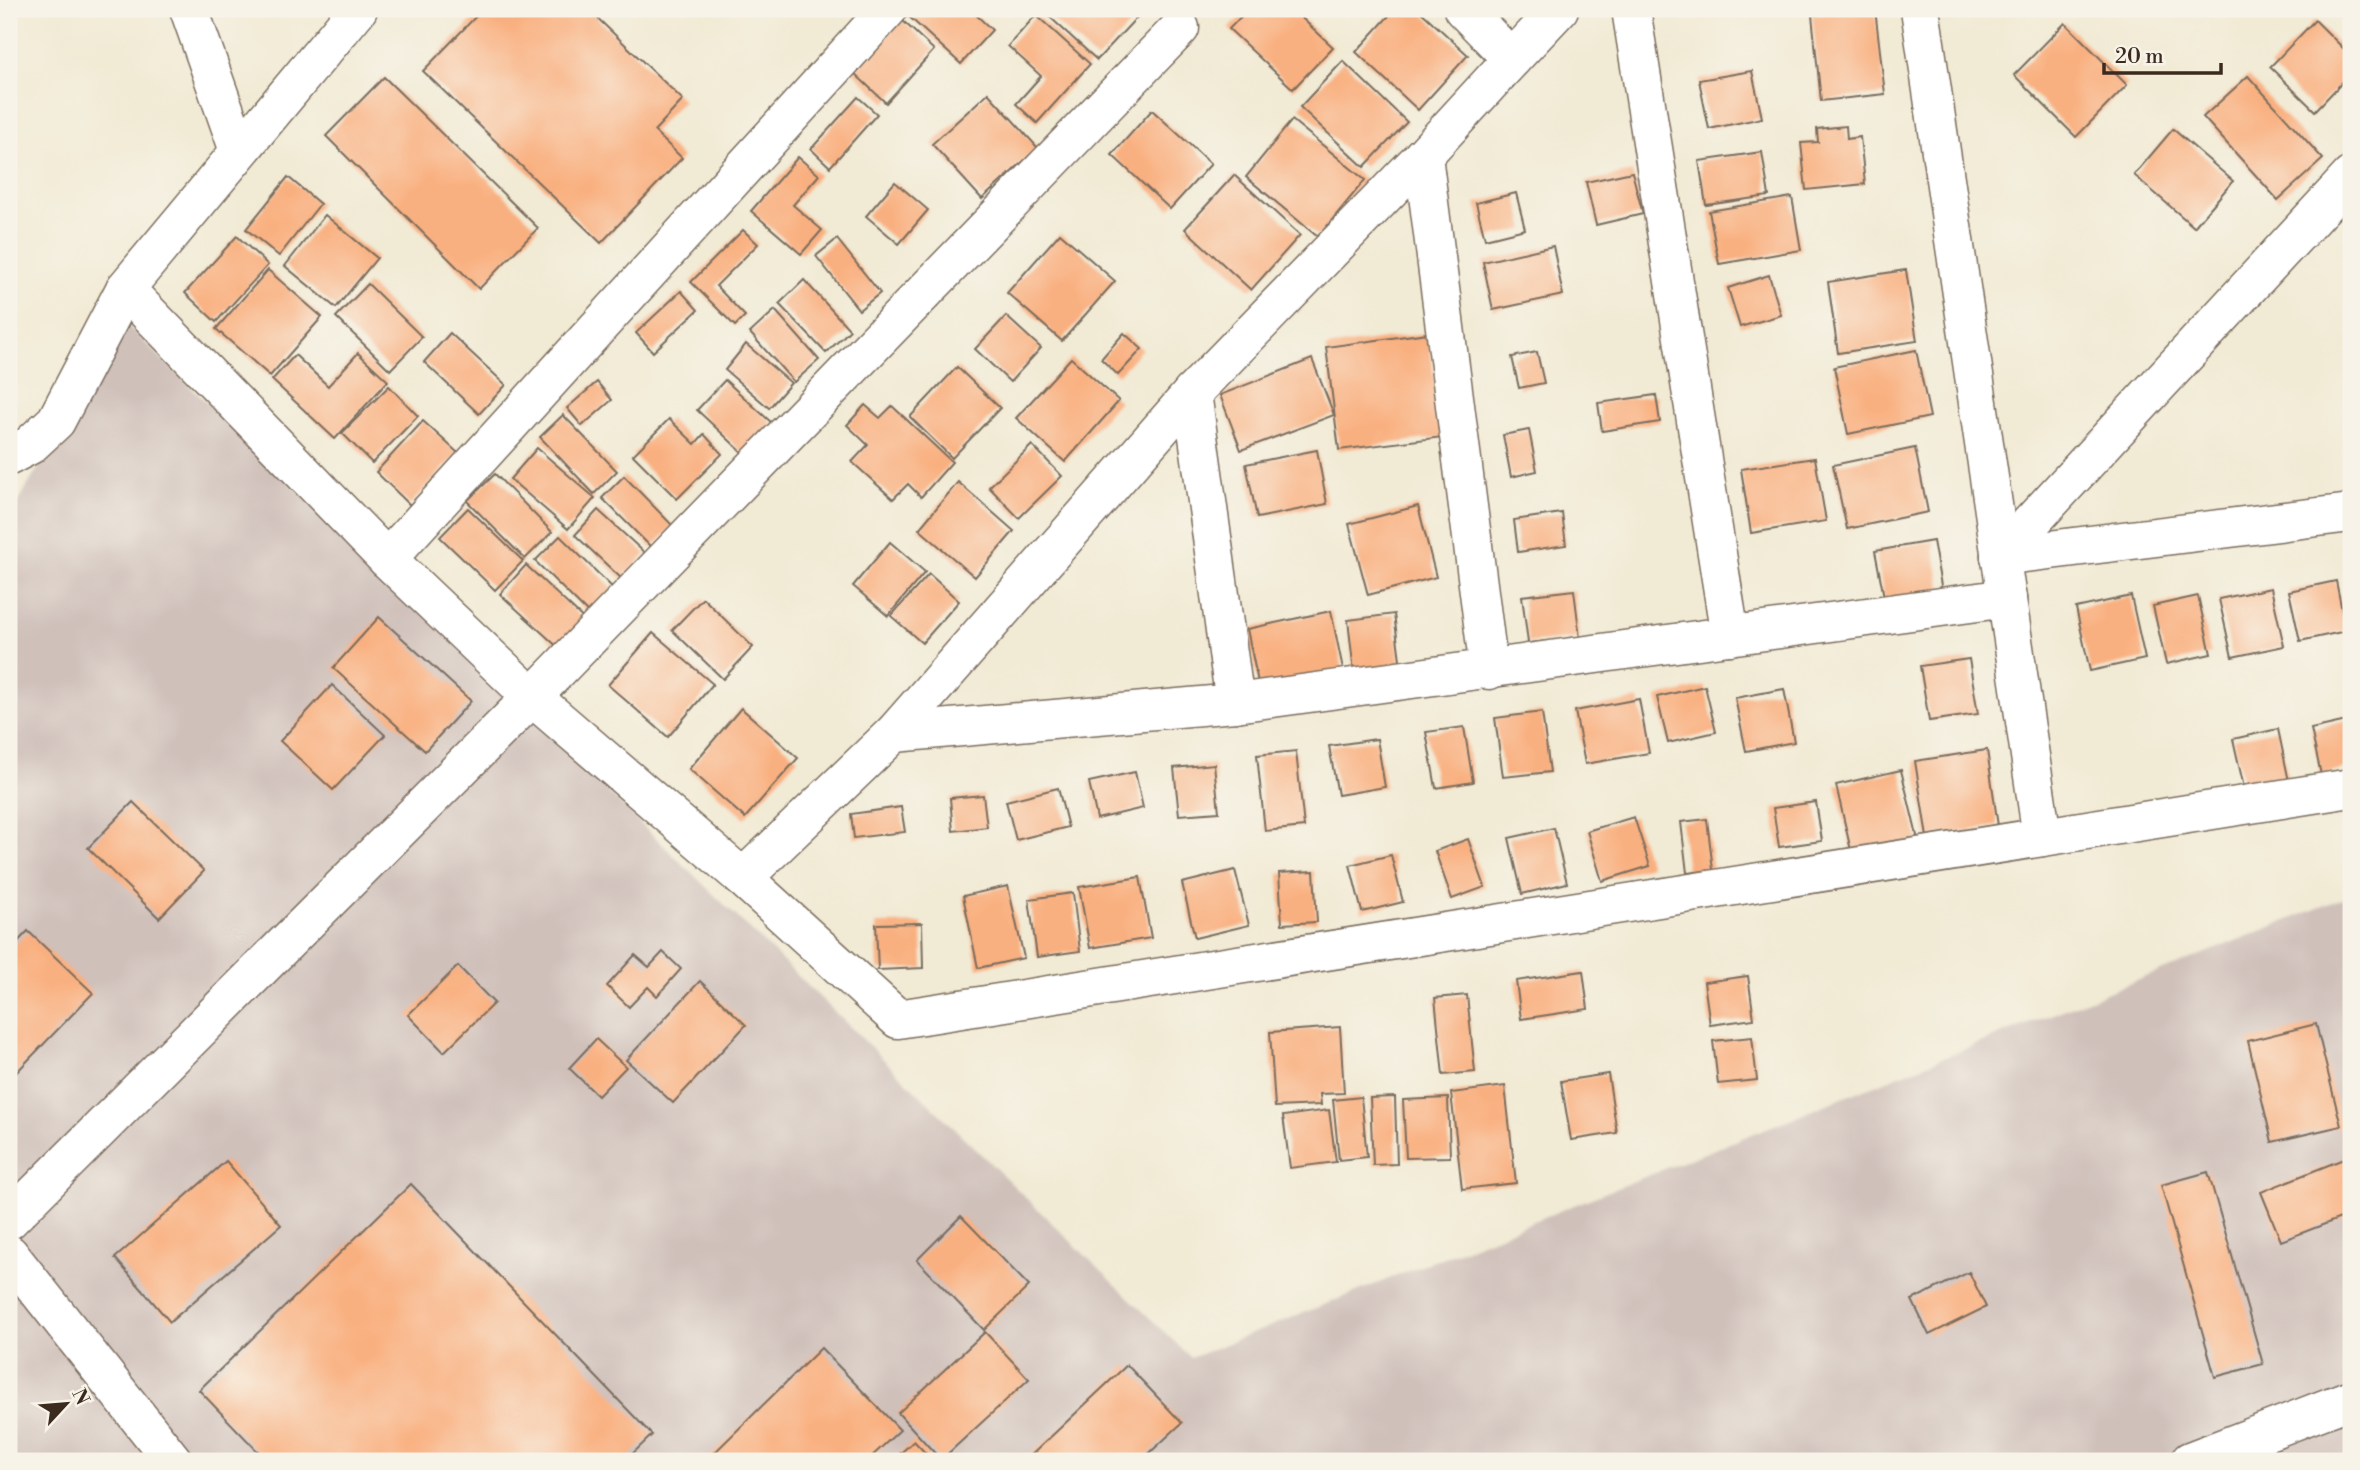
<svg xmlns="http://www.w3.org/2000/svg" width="2360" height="1470" font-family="'Libre Bodoni',serif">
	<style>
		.industrial { fill: #cfc0ba }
		.building { fill: #f9b080 }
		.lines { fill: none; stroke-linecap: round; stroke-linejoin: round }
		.minor-casing { stroke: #7b6d5e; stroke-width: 41 }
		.tertiary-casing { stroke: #7b6d5e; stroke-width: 41 }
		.minor { stroke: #fff; stroke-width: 38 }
		.tertiary { stroke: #fff; stroke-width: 38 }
	</style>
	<rect width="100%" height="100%" fill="#f7f3e8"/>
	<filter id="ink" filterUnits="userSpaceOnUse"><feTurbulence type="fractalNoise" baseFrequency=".0143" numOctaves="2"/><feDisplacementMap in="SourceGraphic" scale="14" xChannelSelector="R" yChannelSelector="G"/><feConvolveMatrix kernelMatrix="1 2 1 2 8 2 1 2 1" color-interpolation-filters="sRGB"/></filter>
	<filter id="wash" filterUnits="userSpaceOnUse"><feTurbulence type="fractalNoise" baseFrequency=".00686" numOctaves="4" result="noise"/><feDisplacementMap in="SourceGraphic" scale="28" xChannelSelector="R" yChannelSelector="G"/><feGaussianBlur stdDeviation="1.57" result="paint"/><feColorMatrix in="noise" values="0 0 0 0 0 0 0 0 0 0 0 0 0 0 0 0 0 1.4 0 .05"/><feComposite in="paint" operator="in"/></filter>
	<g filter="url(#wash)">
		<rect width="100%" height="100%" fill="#f1ead4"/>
		<polygon class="industrial" points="125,323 1191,1358 2351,895 2351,1461 9,1461 9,517"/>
		<g id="blocks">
			<g class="building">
				<polygon points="483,9 588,9 683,100 654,131 682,158 601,243 423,71"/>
				<polygon points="911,9 970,9 992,30 961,64 906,14"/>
				<polygon points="1041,9 1133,9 1139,15 1097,60"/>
				<polygon points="1248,9 1292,9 1333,47 1293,89 1229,29"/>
				<polygon points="1395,9 1418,9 1468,55 1418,110 1356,52"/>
				<polygon points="1875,9 1885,94 1821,101 1812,15"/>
				<polygon points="1036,15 1090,64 1037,123 1016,104 1041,76 1008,46"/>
				<polygon points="902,20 934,50 886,103 853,72"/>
				<polygon points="2315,20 2351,56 2351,73 2315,111 2270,67"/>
				<polygon points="2065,23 2127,85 2076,137 2014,75"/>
				<polygon points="1343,61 1407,122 1364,167 1300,107"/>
				<polygon points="1752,71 1762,118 1709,129 1699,80"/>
				<polygon points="2248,76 2323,159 2278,200 2203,117"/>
				<polygon points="384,77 538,228 479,289 326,136"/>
				<polygon points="988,93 1038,148 982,199 932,144"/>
				<polygon points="858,97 877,114 830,167 811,149"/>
				<polygon points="1152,110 1211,164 1170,209 1112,155"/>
				<polygon points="1292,120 1365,180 1318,237 1246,177"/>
				<polygon points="1846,126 1847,139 1860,137 1865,184 1806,190 1801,143 1818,142 1817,129"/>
				<polygon points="2173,129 2233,181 2194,227 2134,175"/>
				<polygon points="1762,152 1769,196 1706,205 1699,161"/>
				<polygon points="798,157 819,175 793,205 822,230 801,254 751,211"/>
				<polygon points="1632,172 1643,214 1596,225 1586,182"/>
				<polygon points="1234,175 1300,235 1251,290 1185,229"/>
				<polygon points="288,177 320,204 279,256 246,229"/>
				<polygon points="895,182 928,210 899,244 866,216"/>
				<polygon points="1516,193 1525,229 1485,239 1476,203"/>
				<polygon points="1792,197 1801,250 1719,264 1709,211"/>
				<polygon points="325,215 377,258 336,308 285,266"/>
				<polygon points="743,230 758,244 716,286 745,316 735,326 691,282"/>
				<polygon points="1060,233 1115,281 1062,341 1007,293"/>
				<polygon points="237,236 268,265 216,322 185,293"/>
				<polygon points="837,239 880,293 859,310 816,256"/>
				<polygon points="1553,246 1563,295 1493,310 1483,262"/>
				<polygon points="268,270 322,317 270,376 216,329"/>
				<polygon points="1906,270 1917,341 1838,353 1828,282"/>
				<polygon points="1769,275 1781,315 1740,327 1728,288"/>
				<polygon points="804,280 850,330 826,353 779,304"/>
				<polygon points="368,284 422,337 390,370 336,317"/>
				<polygon points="681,291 698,310 653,352 636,333"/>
				<polygon points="775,310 819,360 794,382 750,333"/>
				<polygon points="1006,316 1041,348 1010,382 975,349"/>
				<polygon points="450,333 506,385 479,414 424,362"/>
				<polygon points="1124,333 1142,349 1118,375 1101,359"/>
				<polygon points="1428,333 1443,437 1339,450 1326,347"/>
				<polygon points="746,344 791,383 769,408 725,370"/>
				<polygon points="1916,350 1930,417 1848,434 1834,367"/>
				<polygon points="1537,352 1544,383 1519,388 1512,357"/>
				<polygon points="358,353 388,381 335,439 272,380 295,355 328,386"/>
				<polygon points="1071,358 1119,401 1065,462 1016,418"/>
				<polygon points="1312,359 1334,415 1241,450 1220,395"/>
				<polygon points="957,367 1000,408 952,458 910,417"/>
				<polygon points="725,380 772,423 743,453 697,410"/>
				<polygon points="597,382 612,400 582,426 567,408"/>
				<polygon points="389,386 418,416 372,463 342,433"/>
				<polygon points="1656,395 1660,422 1602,431 1598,403"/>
				<polygon points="865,405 880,418 892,406 952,462 921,497 908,484 893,499 852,462 868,445 847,425"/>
				<polygon points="563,415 617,471 594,494 540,437"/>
				<polygon points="669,419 695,444 704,434 722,454 677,499 633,455"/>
				<polygon points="423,421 458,453 410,505 376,472"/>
				<polygon points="1529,430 1537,471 1511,477 1503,435"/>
				<polygon points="1032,445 1062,476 1019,518 989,487"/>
				<polygon points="537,448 595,498 568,529 510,479"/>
				<polygon points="1915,448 1928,512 1847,529 1833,465"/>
				<polygon points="1317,450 1327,504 1257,518 1246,464"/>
				<polygon points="1815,458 1826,521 1751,533 1741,469"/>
				<polygon points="495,474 552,532 525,559 467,501"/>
				<polygon points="624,476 673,526 652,548 602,498"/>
				<polygon points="958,482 1014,531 975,577 919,529"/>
				<polygon points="1418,506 1436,577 1368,595 1349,524"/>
				<polygon points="468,508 523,561 495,590 440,537"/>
				<polygon points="598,510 646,554 622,579 575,535"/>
				<polygon points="1562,513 1566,545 1518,552 1514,520"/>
				<polygon points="560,536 618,593 593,618 535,561"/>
				<polygon points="1933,541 1942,591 1885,602 1875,551"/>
				<polygon points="890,542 925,572 888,616 853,586"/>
				<polygon points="526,565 588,623 562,651 500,594"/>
				<polygon points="929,574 959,601 922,643 891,616"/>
				<polygon points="2336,581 2346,631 2300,641 2289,591"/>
				<polygon points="2271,588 2284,646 2232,657 2219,599"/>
				<polygon points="1574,590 1580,638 1528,643 1522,596"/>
				<polygon points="2131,596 2145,659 2090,671 2076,608"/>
				<polygon points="2198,596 2211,654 2166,664 2153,606"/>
				<polygon points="703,598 753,647 723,679 672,630"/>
				<polygon points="1331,611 1345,679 1261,697 1247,629"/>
				<polygon points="1394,614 1402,675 1355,681 1348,620"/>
				<polygon points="379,617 471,701 425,751 333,668"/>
				<polygon points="653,633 713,684 668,737 608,685"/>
				<polygon points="1969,659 1978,714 1929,721 1920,666"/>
				<polygon points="332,685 385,735 333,790 280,741"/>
				<polygon points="1705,686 1716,732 1668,743 1657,697"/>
				<polygon points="1784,689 1794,742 1746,751 1735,698"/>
				<polygon points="1639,699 1649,753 1585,764 1575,711"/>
				<polygon points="741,708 798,758 745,818 689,769"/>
				<polygon points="1542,712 1550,772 1503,777 1495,718"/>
				<polygon points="2351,720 2351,768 2321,775 2311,729"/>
				<polygon points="1464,727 1473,782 1436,788 1426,732"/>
				<polygon points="2278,729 2291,791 2247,801 2233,739"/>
				<polygon points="1377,739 1385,787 1338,795 1329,746"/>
				<polygon points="1987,750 1998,826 1927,837 1915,761"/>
				<polygon points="1296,751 1304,827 1265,831 1257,755"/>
				<polygon points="1214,764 1219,812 1179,815 1174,768"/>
				<polygon points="1901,770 1918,840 1852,855 1836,785"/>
				<polygon points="1135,772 1143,808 1097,819 1089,782"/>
				<polygon points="1058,788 1068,827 1016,840 1006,801"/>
				<polygon points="983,795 987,827 953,831 950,798"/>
				<polygon points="133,802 204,871 159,918 88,848"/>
				<polygon points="1816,802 1822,841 1779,847 1773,808"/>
				<polygon points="901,807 905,832 854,838 851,814"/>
				<polygon points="1634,817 1650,866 1602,881 1587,831"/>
				<polygon points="1707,819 1713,870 1687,873 1681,822"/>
				<polygon points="1554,828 1567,883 1522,894 1509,838"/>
				<polygon points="1468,839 1485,887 1452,899 1435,851"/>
				<polygon points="1391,855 1403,902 1362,912 1350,865"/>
				<polygon points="1235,870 1249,925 1195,938 1182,883"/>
				<polygon points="1314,871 1317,922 1282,924 1279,873"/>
				<polygon points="1140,877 1151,938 1090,948 1079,887"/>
				<polygon points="1008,886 1024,958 978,968 963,896"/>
				<polygon points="1073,893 1080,951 1037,957 1029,899"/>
				<polygon points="922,923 923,968 878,970 876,924"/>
				<polygon points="28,931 93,993 9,1080 9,951"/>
				<polygon points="663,952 681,969 657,996 648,987 629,1007 607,986 635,955 649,967"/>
				<polygon points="458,966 494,1003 444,1052 408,1015"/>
				<polygon points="1583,971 1588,1009 1521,1019 1516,981"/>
				<polygon points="1748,976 1754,1019 1710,1025 1704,982"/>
				<polygon points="700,981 746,1025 673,1103 626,1060"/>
				<polygon points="1467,995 1475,1072 1443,1075 1435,998"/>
				<polygon points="2316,1024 2341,1126 2272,1142 2248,1041"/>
				<polygon points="1340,1027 1344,1093 1320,1094 1321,1105 1275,1107 1270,1032"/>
				<polygon points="1752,1037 1757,1080 1718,1084 1713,1041"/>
				<polygon points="596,1039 626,1067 598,1096 569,1068"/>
				<polygon points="1608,1074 1617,1133 1571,1140 1561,1081"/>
				<polygon points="1505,1086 1516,1183 1462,1189 1451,1093"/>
				<polygon points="1361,1097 1367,1157 1339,1160 1333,1100"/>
				<polygon points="1395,1097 1397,1164 1373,1165 1370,1098"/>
				<polygon points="1448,1098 1450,1157 1406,1158 1403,1100"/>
				<polygon points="1329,1110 1336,1162 1290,1168 1283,1116"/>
				<polygon points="2351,1156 2351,1214 2281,1241 2261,1192"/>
				<polygon points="226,1161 281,1225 170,1322 115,1258"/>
				<polygon points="2208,1172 2263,1364 2215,1377 2161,1185"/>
				<polygon points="411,1184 652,1435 625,1461 267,1461 199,1390"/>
				<polygon points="961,1216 1029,1286 984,1330 917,1260"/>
				<polygon points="1969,1272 1986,1307 1929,1335 1912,1300"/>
				<polygon points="985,1332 1029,1379 941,1460 898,1413"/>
				<polygon points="821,1348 900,1430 867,1461 706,1461"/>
				<polygon points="1127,1365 1182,1423 1141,1461 1025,1461"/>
				<polygon points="914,1441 933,1461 892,1461"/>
			</g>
		</g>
	</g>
	<g filter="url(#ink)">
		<use href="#blocks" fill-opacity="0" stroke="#7b6d5e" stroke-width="2"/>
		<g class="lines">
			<defs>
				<g id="minor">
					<polyline points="189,9 239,151"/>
					<polyline points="358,9 125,289 387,559 532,697 1180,28"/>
					<polyline points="1463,9 1512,59 1559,9"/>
					<polyline points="1631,9 1730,636"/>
					<polyline points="1920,9 2042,837"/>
					<polyline points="1423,156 1489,670"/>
					<polyline points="1192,393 1235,703"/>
					<polyline points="9,456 30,445 56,421 125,289"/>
					<polyline points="2000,556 2351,176"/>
					<polyline points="2000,556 2351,513"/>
					<polyline points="387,559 888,9"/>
					<polyline points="894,733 1235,703 2007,598"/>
					<polyline points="743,878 894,733 1192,393 1423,156 1512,59"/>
					<polyline points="2190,1461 2351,1399"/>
				</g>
				<g id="tertiary">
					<polyline points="9,1220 532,697 743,878 898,1019 2351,788"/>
					<polyline points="9,1254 173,1461"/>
				</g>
			</defs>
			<use href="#minor" class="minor-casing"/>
			<use href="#tertiary" class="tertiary-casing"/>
			<use href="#minor" class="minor"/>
			<use href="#tertiary" class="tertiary"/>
		</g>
	</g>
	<rect width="2360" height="1470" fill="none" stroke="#f7f3e8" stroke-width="35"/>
	<g transform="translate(66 1404) rotate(64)" stroke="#f7f3e8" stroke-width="5" paint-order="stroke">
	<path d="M0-5L12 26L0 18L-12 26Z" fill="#3b2a1e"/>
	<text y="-10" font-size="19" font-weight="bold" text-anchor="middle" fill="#3b2a1e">N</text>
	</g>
	<path d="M2104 63v10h117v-10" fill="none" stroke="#3b2a1e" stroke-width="3.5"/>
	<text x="2115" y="63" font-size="21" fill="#3b2a1e" stroke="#f7f3e8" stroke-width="5" paint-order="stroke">20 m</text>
</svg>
